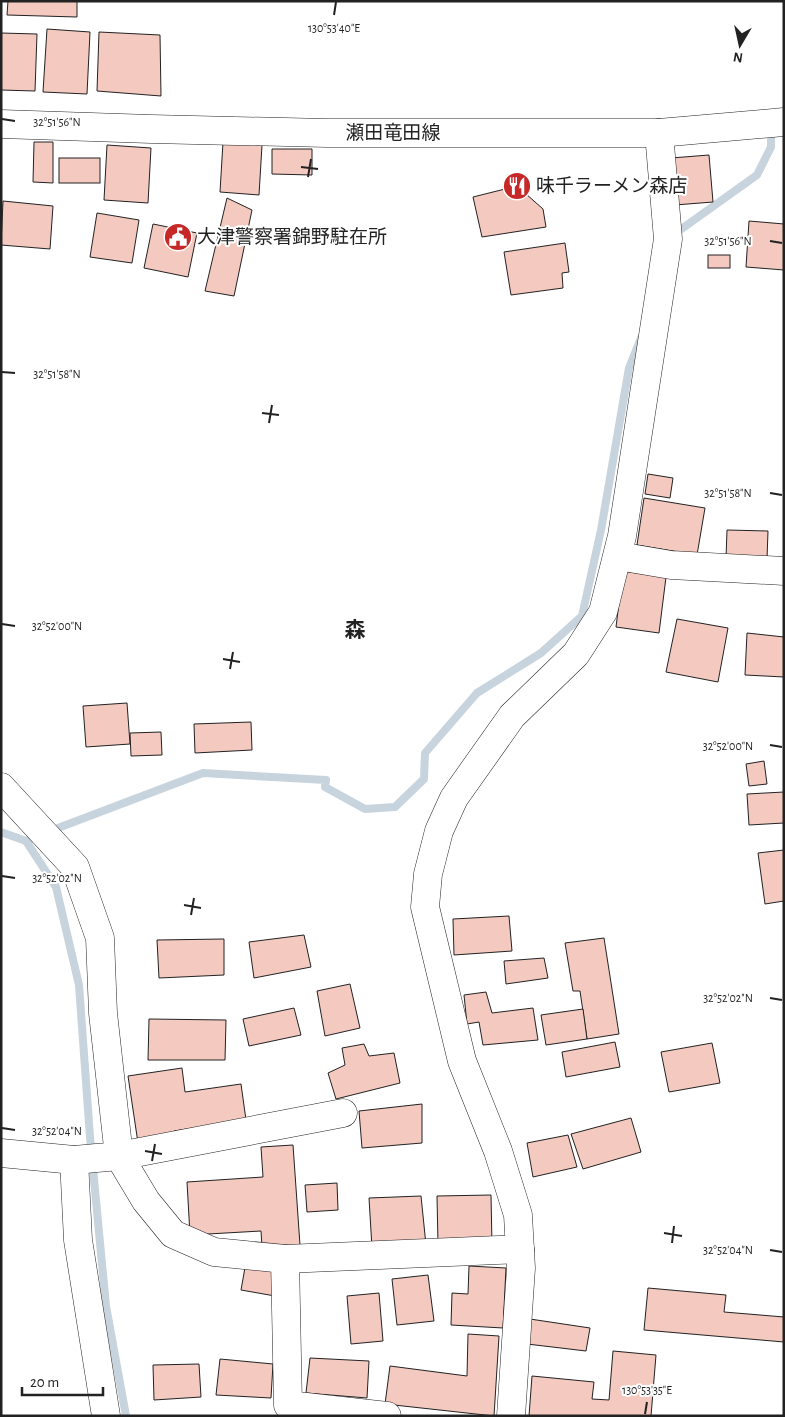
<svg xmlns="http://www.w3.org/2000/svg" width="785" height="1417" font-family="'Alegreya Sans','Noto Sans JP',sans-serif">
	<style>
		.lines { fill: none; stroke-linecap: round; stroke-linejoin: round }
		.stream { stroke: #c7d3dd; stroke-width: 8 }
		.building { fill: #f3c9c0; stroke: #222 }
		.minor-casing { stroke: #222; stroke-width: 29 }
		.major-casing { stroke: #222; stroke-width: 29 }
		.minor { stroke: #fff; stroke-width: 28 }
		.major { stroke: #fff; stroke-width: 28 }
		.ticks { fill: none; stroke: #222; stroke-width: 2 }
		.labels { text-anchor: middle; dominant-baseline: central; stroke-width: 4; stroke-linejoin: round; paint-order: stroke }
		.street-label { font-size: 19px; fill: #222; stroke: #fff }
		.poi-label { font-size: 19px; fill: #222; stroke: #fff; text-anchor: start }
		.quarter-label { font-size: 21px; font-weight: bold; fill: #222; stroke: #fff }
		.ticks-label { font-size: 12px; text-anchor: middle; fill: #222; stroke: #fff; stroke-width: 4; stroke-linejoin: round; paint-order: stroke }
	</style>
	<rect width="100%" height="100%" fill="#fff"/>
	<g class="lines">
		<g class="stream">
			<polyline points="673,235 757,175 771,147 771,136 775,129"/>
			<polyline points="50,831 203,773 326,780 325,787 365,809 395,807 424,779 425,753 477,693 541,653 582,616 601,530 629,368 641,338"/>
			<polyline points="1,832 26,841 39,836"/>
			<polyline points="26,841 56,887 79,985 90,1137 106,1306 126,1416"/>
		</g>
	</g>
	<g class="building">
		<polygon points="8,1 77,1 77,17 7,15"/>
		<polygon points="47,29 90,32 87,94 43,92"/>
		<polygon points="99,32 160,35 161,96 97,91"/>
		<polygon points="1,33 37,34 35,91 1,90"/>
		<polygon points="34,142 53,142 53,183 33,182"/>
		<polygon points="223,142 262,145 259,195 220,192"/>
		<polygon points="107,145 151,148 148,203 104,200"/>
		<polygon points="272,149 312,149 312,175 272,174"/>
		<polygon points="709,155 713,202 675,205 671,158"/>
		<rect x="59" y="158" width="41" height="25"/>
		<polygon points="517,186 543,209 546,227 482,237 473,197"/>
		<polygon points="227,198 252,210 234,296 205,291"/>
		<polygon points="3,201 53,206 50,249 1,245"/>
		<polygon points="97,213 139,220 132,263 90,257"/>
		<polygon points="749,221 784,224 784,270 746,267"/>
		<polygon points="153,224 197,233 188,277 144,268"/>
		<polygon points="565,243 569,272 562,273 563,288 511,295 504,252"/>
		<rect x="708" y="255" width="22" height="13"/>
		<polygon points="648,474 673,478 670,498 645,494"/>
		<polygon points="644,498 705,508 697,555 637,545"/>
		<polygon points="727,530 768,531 767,559 726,558"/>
		<polygon points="623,571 666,577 659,633 616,627"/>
		<polygon points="677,619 728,628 718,682 666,672"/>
		<polygon points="747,633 784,637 784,677 745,675"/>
		<polygon points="127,703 130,744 86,747 83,706"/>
		<polygon points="251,722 252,750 195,753 194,724"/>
		<polygon points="161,732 162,755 131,756 130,733"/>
		<polygon points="764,761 767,784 749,786 746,764"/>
		<polygon points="784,792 784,823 749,825 747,794"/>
		<polygon points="784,850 784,901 765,904 758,853"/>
		<polygon points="509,916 512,951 454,955 453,919"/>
		<polygon points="304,935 311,967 254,978 249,942"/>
		<polygon points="604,938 619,1034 587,1039 580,991 573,991 565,943"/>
		<polygon points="224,939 224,975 159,978 157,940"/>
		<polygon points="544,958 548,978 506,984 504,961"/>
		<polygon points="350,984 360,1028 325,1036 317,991"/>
		<polygon points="486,992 492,1013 533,1008 538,1040 483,1045 479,1022 467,1024 464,995"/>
		<polygon points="294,1008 301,1035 249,1046 243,1019"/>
		<polygon points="583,1009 587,1039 546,1045 541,1015"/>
		<polygon points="149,1019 226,1020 225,1060 148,1060"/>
		<polygon points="615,1042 620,1067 566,1077 562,1052"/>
		<polygon points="712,1043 720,1083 669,1092 661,1052"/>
		<polygon points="364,1044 369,1056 394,1053 400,1083 336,1099 328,1073 345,1065 342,1048"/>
		<polygon points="182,1068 185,1092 241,1084 246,1120 174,1131 175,1137 138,1143 128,1076"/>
		<polygon points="422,1104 422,1143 362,1148 359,1111"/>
		<polygon points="631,1118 641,1152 583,1169 571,1134"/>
		<polygon points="568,1135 577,1167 533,1177 527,1143"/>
		<polygon points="293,1145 300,1245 262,1247 261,1231 190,1235 187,1182 263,1177 261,1147"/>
		<polygon points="337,1183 338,1210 307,1212 305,1185"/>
		<polygon points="491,1195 492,1245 438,1245 437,1196"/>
		<polygon points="421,1196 426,1245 372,1248 369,1198"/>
		<polygon points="246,1262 280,1268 275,1296 241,1290"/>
		<polygon points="469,1266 506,1268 503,1328 451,1325 452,1293 468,1294"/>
		<polygon points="428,1275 434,1321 397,1325 392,1279"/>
		<polygon points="648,1288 726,1295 724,1312 784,1317 784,1342 644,1330"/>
		<polygon points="379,1293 383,1341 351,1344 347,1296"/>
		<polygon points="530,1319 590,1328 586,1351 527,1344"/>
		<polygon points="468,1334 499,1336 494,1416 385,1404 390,1366 467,1376"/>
		<polygon points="613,1351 656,1355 651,1416 529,1416 532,1376 594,1382 592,1399 609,1400"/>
		<polygon points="310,1358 369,1361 367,1398 306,1393"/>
		<polygon points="220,1359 273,1364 271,1398 216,1395"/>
		<polygon points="199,1364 201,1397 154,1400 153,1365"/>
	</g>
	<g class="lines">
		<defs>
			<g id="minor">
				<polyline points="618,556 671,565 784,571"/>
				<polyline points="1,787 75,867 100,938 103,1013 119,1156 74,1160 1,1153"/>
				<polyline points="343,1113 119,1156 146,1201 173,1234 214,1252 285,1259 520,1249"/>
				<polyline points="74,1160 78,1240 106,1416"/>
				<polyline points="285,1259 288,1405 387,1416"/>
				<polyline points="511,1416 521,1268 518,1215 498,1151 462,1061 425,907 428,874 439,831 454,798 512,716 576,654 603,612 622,536 668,239 659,133"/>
			</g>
			<polyline id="major" points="1,124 151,129 327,133 659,133 784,122"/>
		</defs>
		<use href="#minor" class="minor-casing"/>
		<use href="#major" class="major-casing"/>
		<use href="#minor" class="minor"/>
		<use href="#major" class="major"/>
	</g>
	<path class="ticks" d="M334,15l2,-13M2,119l13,2M301,167l17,2M308,177l3,-18M770,241l12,2M2,372l13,1M262,413l17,2M269,423l3,-18M770,493l12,2M2,624l13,2M223,659l17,3M230,669l3,-17M770,745l12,2M2,876l13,2M184,905l17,3M191,915l3,-17M770,998l12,2M2,1128l13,2M145,1151l17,3M152,1161l3,-17M664,1233l18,3M672,1243l2,-17M770,1250l12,2M645,1414l2,-12"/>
	<defs>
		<symbol id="restaurant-disc" viewBox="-11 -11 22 22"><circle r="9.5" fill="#c62828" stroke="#fff"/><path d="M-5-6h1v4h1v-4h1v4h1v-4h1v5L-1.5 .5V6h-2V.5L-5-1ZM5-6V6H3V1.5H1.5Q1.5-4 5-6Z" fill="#fff"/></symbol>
		<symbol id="civic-disc" viewBox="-11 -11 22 22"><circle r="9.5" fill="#c62828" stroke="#fff"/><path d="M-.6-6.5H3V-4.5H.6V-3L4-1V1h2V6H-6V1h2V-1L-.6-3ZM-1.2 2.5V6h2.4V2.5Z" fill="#fff"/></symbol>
	</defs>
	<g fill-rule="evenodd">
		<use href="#restaurant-disc" x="501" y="170" width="32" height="32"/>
		<use href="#civic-disc" x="162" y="221" width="32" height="32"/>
	</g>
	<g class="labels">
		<g class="street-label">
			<text x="393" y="133">瀬田竜田線</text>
		</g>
		<g class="poi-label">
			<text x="536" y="186">味千ラーメン森店</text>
			<text x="197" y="237">大津警察署錦野駐在所</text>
		</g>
		<g class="quarter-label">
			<text x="355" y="630">森</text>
		</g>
	</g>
	<g class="ticks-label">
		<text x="334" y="32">130°53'40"E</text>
		<text x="57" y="126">32°51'56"N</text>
		<text x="728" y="245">32°51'56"N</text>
		<text x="57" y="378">32°51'58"N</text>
		<text x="728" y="497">32°51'58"N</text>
		<text x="57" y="630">32°52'00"N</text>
		<text x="728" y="750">32°52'00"N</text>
		<text x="57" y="882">32°52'02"N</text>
		<text x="728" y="1002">32°52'02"N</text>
		<text x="57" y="1135">32°52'04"N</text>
		<text x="728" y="1254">32°52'04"N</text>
		<text x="647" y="1394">130°53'35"E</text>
	</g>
	<rect width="785" height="1417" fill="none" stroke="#222222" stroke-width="5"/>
	<g transform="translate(740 45) rotate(189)" stroke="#ffffff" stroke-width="4" paint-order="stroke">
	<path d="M0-4L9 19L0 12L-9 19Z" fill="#222222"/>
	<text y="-8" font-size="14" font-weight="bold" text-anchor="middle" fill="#222222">N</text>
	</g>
	<path d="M22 1387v8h81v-8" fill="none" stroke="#222222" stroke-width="2.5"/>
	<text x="30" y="1387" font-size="15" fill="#222222" stroke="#ffffff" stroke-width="4" paint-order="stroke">20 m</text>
</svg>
